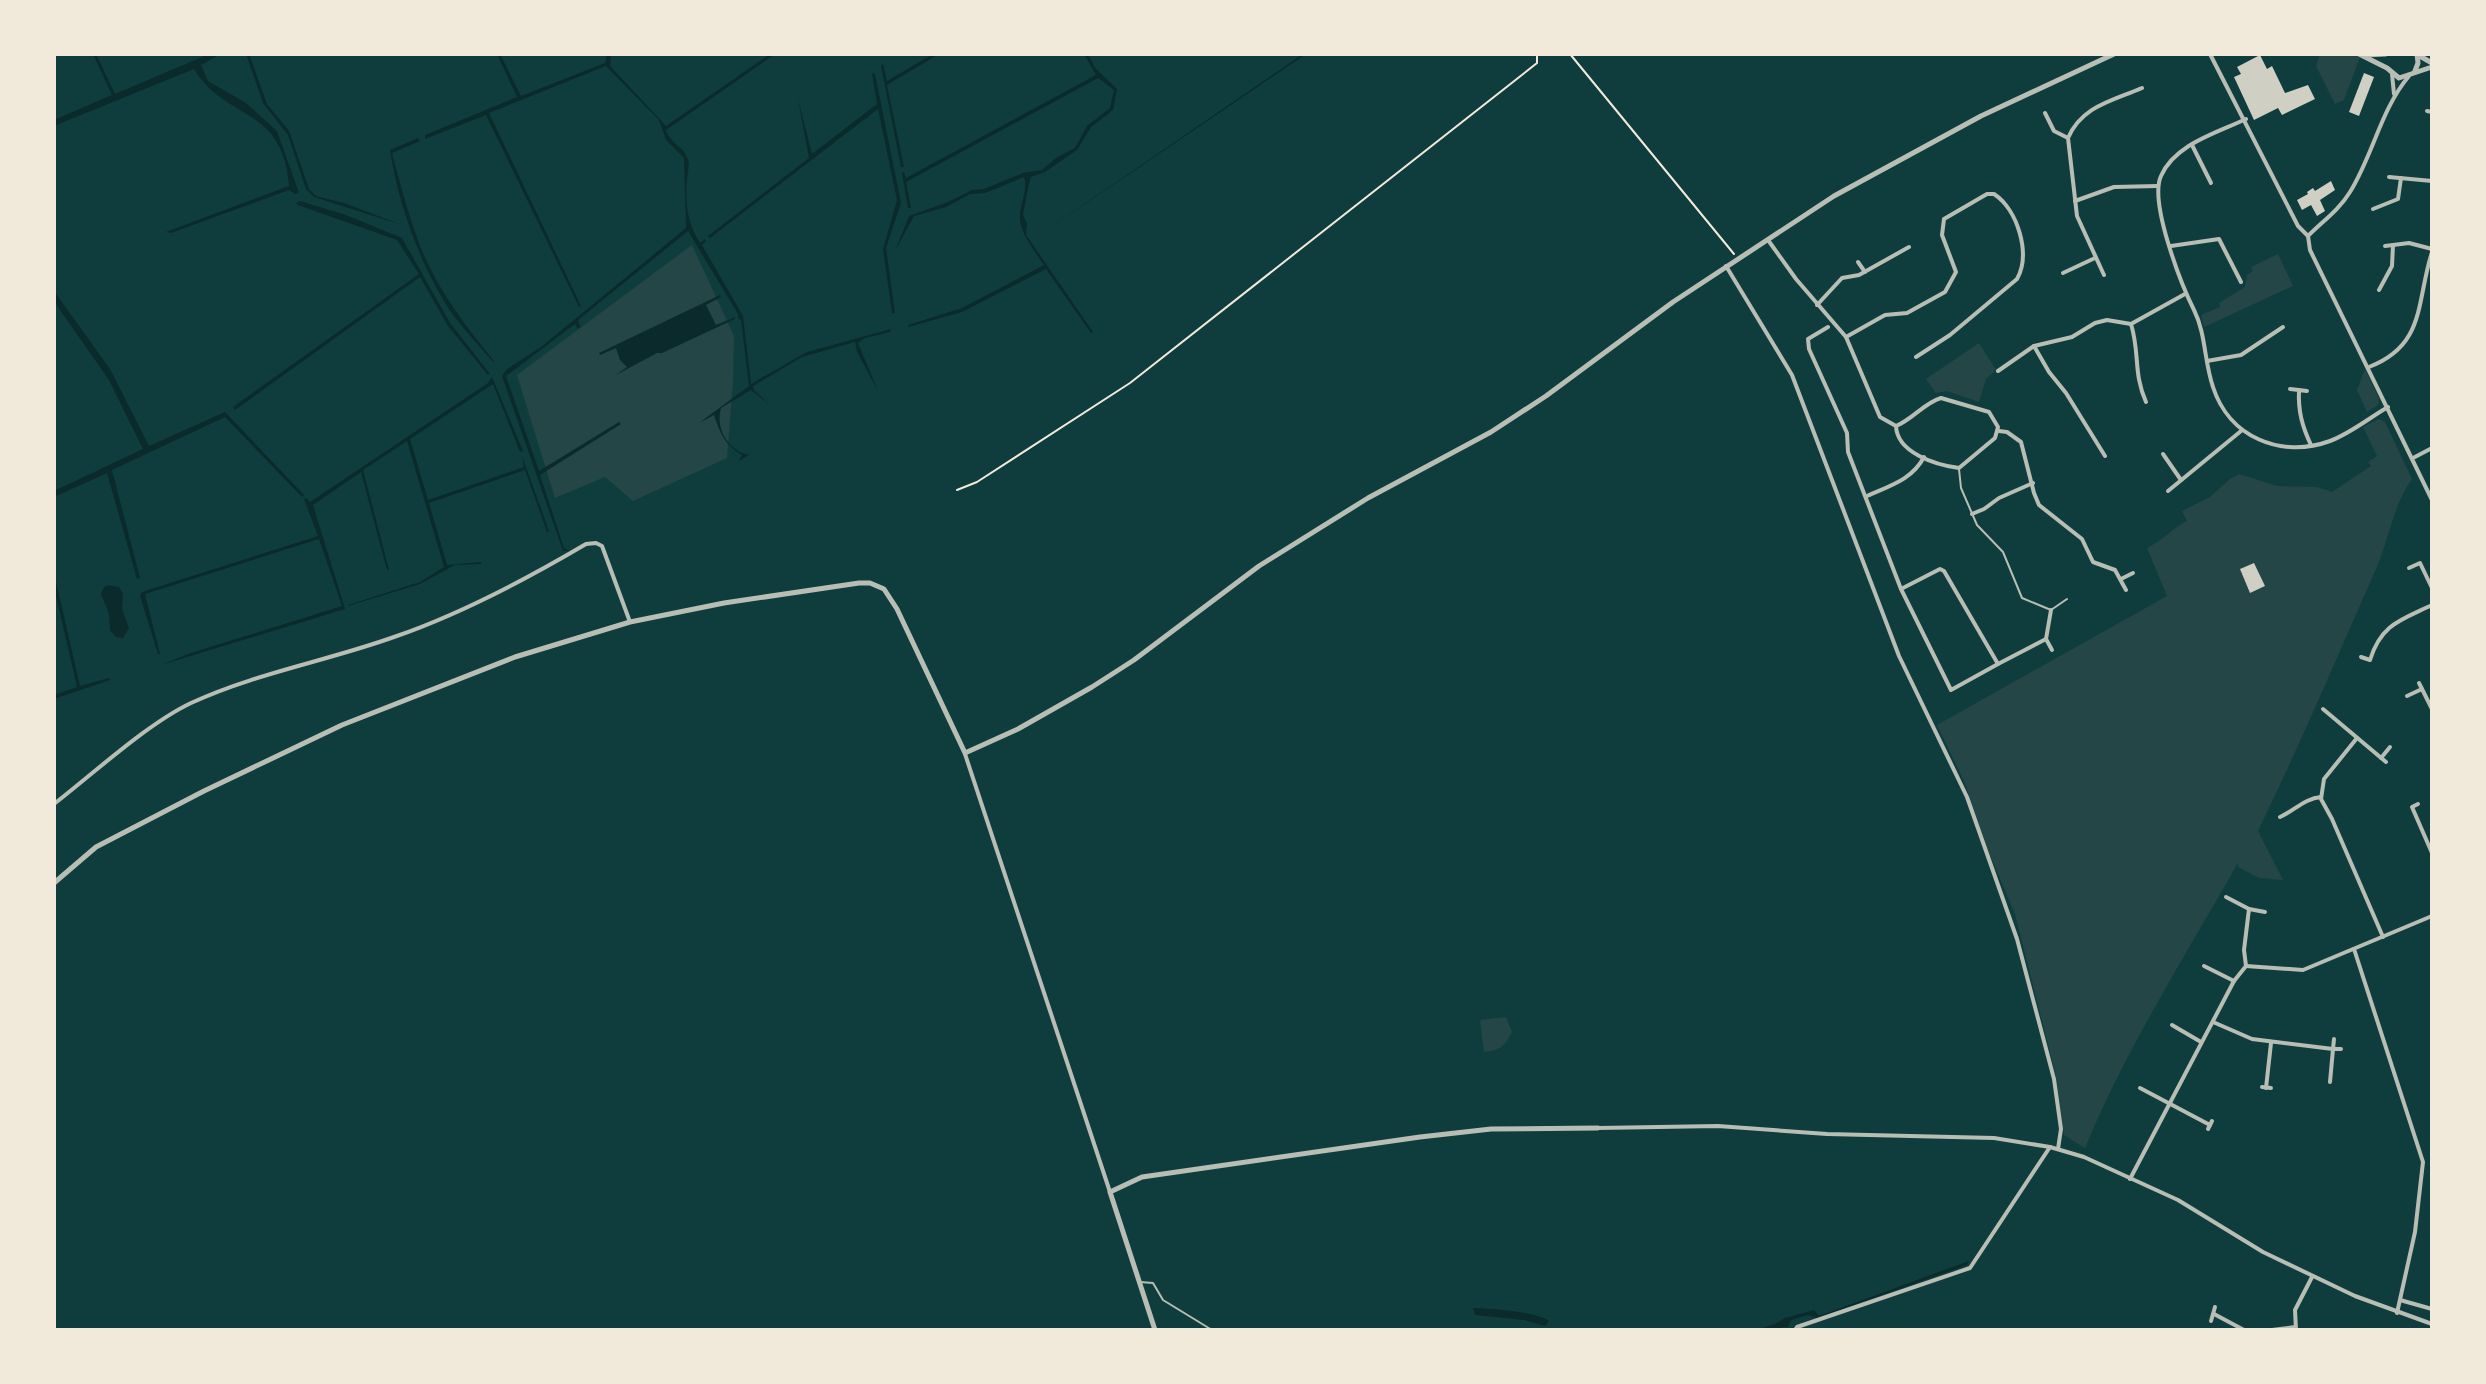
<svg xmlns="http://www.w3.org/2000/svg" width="2486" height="1384" font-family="'PT Sans Narrow',sans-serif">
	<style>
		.green { fill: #244646 }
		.water { fill: #0a2a2b }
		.building { fill: #cfcfc3 }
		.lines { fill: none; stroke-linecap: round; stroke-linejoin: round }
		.path { stroke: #f1e9da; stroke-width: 2 }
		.service { stroke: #b8beb3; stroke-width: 2 }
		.minor { stroke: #b8beb3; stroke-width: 4 }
		.tertiary { stroke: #b8beb3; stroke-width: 5 }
	</style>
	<rect width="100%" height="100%" fill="#0f3d3e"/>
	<g class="green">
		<polygon points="2320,54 2348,54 2360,57 2344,100 2335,104 2316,66"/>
		<polygon points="692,245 734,336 733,381 727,458 633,501 605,477 555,498 517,375"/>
		<polygon points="2278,254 2293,286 2204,327 2201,315 2220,307 2219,303 2245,287 2247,275 2253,271 2251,267"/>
		<polygon points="1979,343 1996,370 1986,379 1979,402 1947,391 1936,393 1926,379"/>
		<polygon points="2365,369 2379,399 2378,405 2367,412 2357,390"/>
		<path d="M2379,419l6,3 27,57c-19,26 -23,61 -36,90 -39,88 -76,176 -118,262l25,49 -24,-2 -21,-11v-4c-53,93 -112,186 -153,285l-21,-13 -8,-59 -41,-162 -27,-64 -24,-69 -27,-56 230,-129 -20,-48c16,-8 26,-20 40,-27l-5,-10 28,-14 20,-18 9,-5 38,12 40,1 15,5 39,-26 -3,-4 9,-6 -14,-29z"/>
		<path d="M1506,1017l6,15c-8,15 -12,18 -28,20l-4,-32z"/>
	</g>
	<g class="water">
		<path d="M93,54h3l19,40 94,-40h12l-20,11 7,16 38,22 31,28 22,62 -4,1 -6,-4 -118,43 -5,-1 123,-46c-6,-81 -64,-65 -95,-117l-140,57v-6l58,-25z"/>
		<polygon points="246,54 249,54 267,104 289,131 309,189 316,196 344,203 402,225 314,197 306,189 288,135 263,103"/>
		<path d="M497,54h3l21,42 84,-33 2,-9h4l-1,12 56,60 104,-72h5l-109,76c4,14 19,17 22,30 2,6 -1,14 -1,20 -2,22 0,43 13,63l5,-4 1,2 -4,4 41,71 8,68 56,-32 84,-23 -1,3 -25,6 -7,5 20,48 -21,-39 -2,-10 -53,15 -49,29 1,4 16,15 -19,-15 -30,18c-6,20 7,43 28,47l-10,6 3,-6c-17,-10 -22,-22 -28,-40l-15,8 50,-37 -8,-66 -3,-2v-4l-50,-83 -110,89 2,7 -2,2 -3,-5 -69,52 33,95 80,-49 2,2 -81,51 24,73 6,3h-7l-61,-175 5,-7 34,-22 145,-119 -2,-70 -18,-18 -7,-20 -53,-54 -117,47 92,193 -2,1 -93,-192 -61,24v-4l92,-38z"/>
		<polygon points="933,54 939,54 887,85 904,167 901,167 881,66 883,64 887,81"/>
		<path d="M1084,54h4l7,14 22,21 -4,21 -22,17 -14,23 -32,22 -14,5c-4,13 -5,25 -8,37l4,10 -1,11 67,97 -2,1 -45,-64 -84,43 -54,15v-2l54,-17 82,-43c-10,-15 -26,-34 -24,-51 1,-13 8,-25 4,-37l-39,16 -15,1 -24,13 -32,9 -19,35 14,-35 39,-14 24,-12 12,-1 39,-16 19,-3 14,-12 19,-10 12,-22 23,-18 4,-18 -16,-12 -192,104 5,26h-3l-6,-35 2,-1 2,6 190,-103z"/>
		<polygon points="1303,54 1306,54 1038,236"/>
		<polygon points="872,73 875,74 901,203 886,248 895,313 892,313 883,249 897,200 878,109 710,238 708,236 809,158 798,99 812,154 877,104"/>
		<path d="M418,138l2,3 -28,12c9,34 18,68 31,100 17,40 44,75 71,108l-1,1c-12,-14 -25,-28 -37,-43 -33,-45 -58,-114 -66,-169z"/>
		<polygon points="300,201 346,215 402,238 450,323 490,374 488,375 448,326 420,277 235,410 233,407 419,274 397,240 298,205 296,203"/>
		<polygon points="54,291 110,369 149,446 225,412 304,495 302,497 225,417 112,470 140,578 137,579 107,473 54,497 54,491 143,449 109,380 60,310 54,300"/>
		<polygon points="720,295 721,297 706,305 716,325 735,317 735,319 662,353 657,353 616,375 627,367 620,360 616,348 600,355 599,353"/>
		<polygon points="492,377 523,451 520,452 493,384 410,439 428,500 524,467 522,456 549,531 547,532 525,470 429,503 447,565 481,562 481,564 455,565 420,584 348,606 348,605 420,582 444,567 407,441 363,470 389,570 387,570 361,472 313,505 345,609 161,665 188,654 342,606 319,539 145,594 160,654 158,654 140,596 142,592 318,536 304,499 306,498 310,502 488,383"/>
		<polygon points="54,573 80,686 109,678 110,680 54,699 54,695 77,687 54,587"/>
		<polygon points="108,585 119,587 123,594 122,609 129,628 123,638 116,637 110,630 109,614 101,594 104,587"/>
		<polygon points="1969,1261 1967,1265 1817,1318 1808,1315 1791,1320 1788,1327 1757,1330 1775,1324 1785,1318 1814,1310 1819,1316"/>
		<path d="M1473,1308c20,1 61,3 76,13l-4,5 -21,-6 -49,-5z"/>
	</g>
	<g class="building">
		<polygon points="2260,55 2267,69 2272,66 2285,93 2308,85 2315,99 2282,115 2278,108 2254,120 2234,77 2241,74 2237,67"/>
		<polygon points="2364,73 2374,77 2359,116 2349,112"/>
		<polygon points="2331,181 2335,190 2320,200 2325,211 2317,216 2311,205 2302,210 2297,200 2308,194 2307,192 2313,188 2315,191"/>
		<polygon points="2254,563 2265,586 2250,593 2240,569"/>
	</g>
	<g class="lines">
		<g class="path">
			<polyline points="1570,54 1734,254"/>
			<polyline points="957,490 977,482 1130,383 1537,63 1537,54"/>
		</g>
		<g class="service">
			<polyline points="1959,469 1961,488 1977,525 2003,552 2022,598 2051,610 2067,599"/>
			<polyline points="1140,1282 1153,1283 1163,1300 1212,1330"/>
		</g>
		<g class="minor">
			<polyline points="2210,54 2298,226 2308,236 2310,250 2432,500"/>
			<polyline points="2392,74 2394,94"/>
			<polyline points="2427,111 2432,112"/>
			<polyline points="2045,113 2054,131 2068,138"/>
			<path d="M2246,119c-29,14 -71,25 -85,57 -12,26 20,108 33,134 12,24 10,51 19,77 16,50 68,72 117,54 21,-8 39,-23 58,-34"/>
			<polyline points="2192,145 2211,183"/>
			<polyline points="2389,177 2432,181"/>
			<polyline points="2075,201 2114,187 2158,186"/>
			<polyline points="2373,209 2398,199 2401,178"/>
			<path d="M2308,236c15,-15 31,-26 42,-44 23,-37 31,-83 59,-116"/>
			<polyline points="1768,240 1796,279 1846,337 1880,417 1896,426"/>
			<polyline points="2171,246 2219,239 2241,282"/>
			<polyline points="2385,246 2409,243 2432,249"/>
			<polyline points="1858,262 1865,272"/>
			<polyline points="1726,266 1792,375 1899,656 1967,797 2017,939 2054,1079 2061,1129 2058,1149"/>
			<polyline points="2063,273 2095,258"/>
			<path d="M2104,275l-27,-59 -9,-78c14,-32 44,-37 74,-50"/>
			<polyline points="2379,290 2392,266 2393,245"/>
			<polyline points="1817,305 1842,278 1859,275 1909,247"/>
			<polyline points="1828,327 1808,339 1809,349 1847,433 1848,452 1901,589 1951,690 1998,664 1944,571 1940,569 1901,589"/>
			<path d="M1846,337l39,-22 22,-2 38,-21 11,-20 -14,-37 2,-16 43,-25h7c24,16 37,60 23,85l-67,56 -34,22"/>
			<polyline points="2034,346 2049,372 2066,393 2105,456"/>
			<polyline points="2207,361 2241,355 2283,327"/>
			<path d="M2369,367c57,-22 47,-65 63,-115"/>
			<polyline points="1998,371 2034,346 2072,337 2095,323 2107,320 2131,324"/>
			<polyline points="2290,389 2299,390"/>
			<path d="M2307,391l-8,-1c-1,21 3,36 12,55"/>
			<path d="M1941,398l48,14 9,15 -3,11 -36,30c-23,-3 -62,-15 -63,-42 17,-7 28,-23 45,-28z"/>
			<path d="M2146,402c-13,-29 -6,-49 -15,-78l54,-30"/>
			<polyline points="1999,431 2007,432 2021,442 2034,493 2039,505 2082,539 2093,562 2115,570 2126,590"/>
			<polyline points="2163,454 2181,480"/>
			<polyline points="2413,458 2432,448"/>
			<polyline points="2168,491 2241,431"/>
			<path d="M1867,496c22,-10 45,-16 57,-39"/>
			<polyline points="1972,514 1984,509 1999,498 2033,483"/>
			<polyline points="2409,568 2420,563 2432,588"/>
			<polyline points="2121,579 2133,573"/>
			<polyline points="2046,639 2052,650"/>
			<path d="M2361,657l9,3c11,-36 31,-40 62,-55"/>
			<polyline points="1998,664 2046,639 2051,610"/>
			<polyline points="2419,683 2432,709"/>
			<polyline points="2407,696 2422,689"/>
			<polyline points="2323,709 2386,762"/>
			<polyline points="2357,738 2324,779 2321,799 2332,819 2383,937"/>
			<polyline points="965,754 1110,1192"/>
			<polyline points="2381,758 2390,747"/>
			<path d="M54,804c40,-31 93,-80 137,-101 65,-30 136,-42 203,-66 67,-23 131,-57 192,-93l10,-1 6,3 28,76"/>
			<polyline points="2418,804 2412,807 2432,853"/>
			<path d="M2280,817c14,-6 25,-19 41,-20"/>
			<polyline points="2226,897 2249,909 2265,912"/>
			<polyline points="2354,949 2423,1162 2415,1232 2397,1313"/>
			<polyline points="2204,966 2234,981"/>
			<polyline points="2246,966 2303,970 2432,916"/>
			<polyline points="2213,1022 2252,1039 2333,1049 2330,1082"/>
			<polyline points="2172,1025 2201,1042"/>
			<polyline points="2334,1039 2333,1049 2341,1049"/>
			<polyline points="2262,1087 2271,1088"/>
			<polyline points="2140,1088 2210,1125"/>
			<polyline points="2266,1088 2271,1043"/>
			<polyline points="1598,1128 1718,1126 1827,1134 1994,1138 2050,1147 2084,1157 2178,1200 2263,1252 2355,1296 2432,1324"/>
			<polyline points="2208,1129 2212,1121"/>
			<polyline points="2130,1179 2234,981 2246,966 2244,950 2249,909"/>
			<polyline points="2400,1300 2432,1309"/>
			<polyline points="2214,1314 2244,1330"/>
			<polyline points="2211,1321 2215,1307"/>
			<polyline points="1795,1330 1797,1327 1970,1268 2050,1147"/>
			<polyline points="2272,1330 2295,1327"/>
			<polyline points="2296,1330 2295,1310 2312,1277"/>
		</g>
		<g class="tertiary">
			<polyline points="2359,54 2387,68 2399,78 2432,67"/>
			<polyline points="2365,55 2385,54"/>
			<polyline points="2418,55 2432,63"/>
			<polyline points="2415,71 2418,63 2417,54"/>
			<polyline points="54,883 96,847 204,791 342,725 515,657 630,622 724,603 859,583 870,583 884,589 897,609 965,753 1018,729 1092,687 1134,660 1259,566 1368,498 1491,432 1546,396 1673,302 1834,196 1981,116 2114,54"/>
			<polyline points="1155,1330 1110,1192 1142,1177 1420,1137 1491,1129 1598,1128"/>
		</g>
	</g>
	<rect width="2486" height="1384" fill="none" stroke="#f1e9da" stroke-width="112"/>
</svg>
